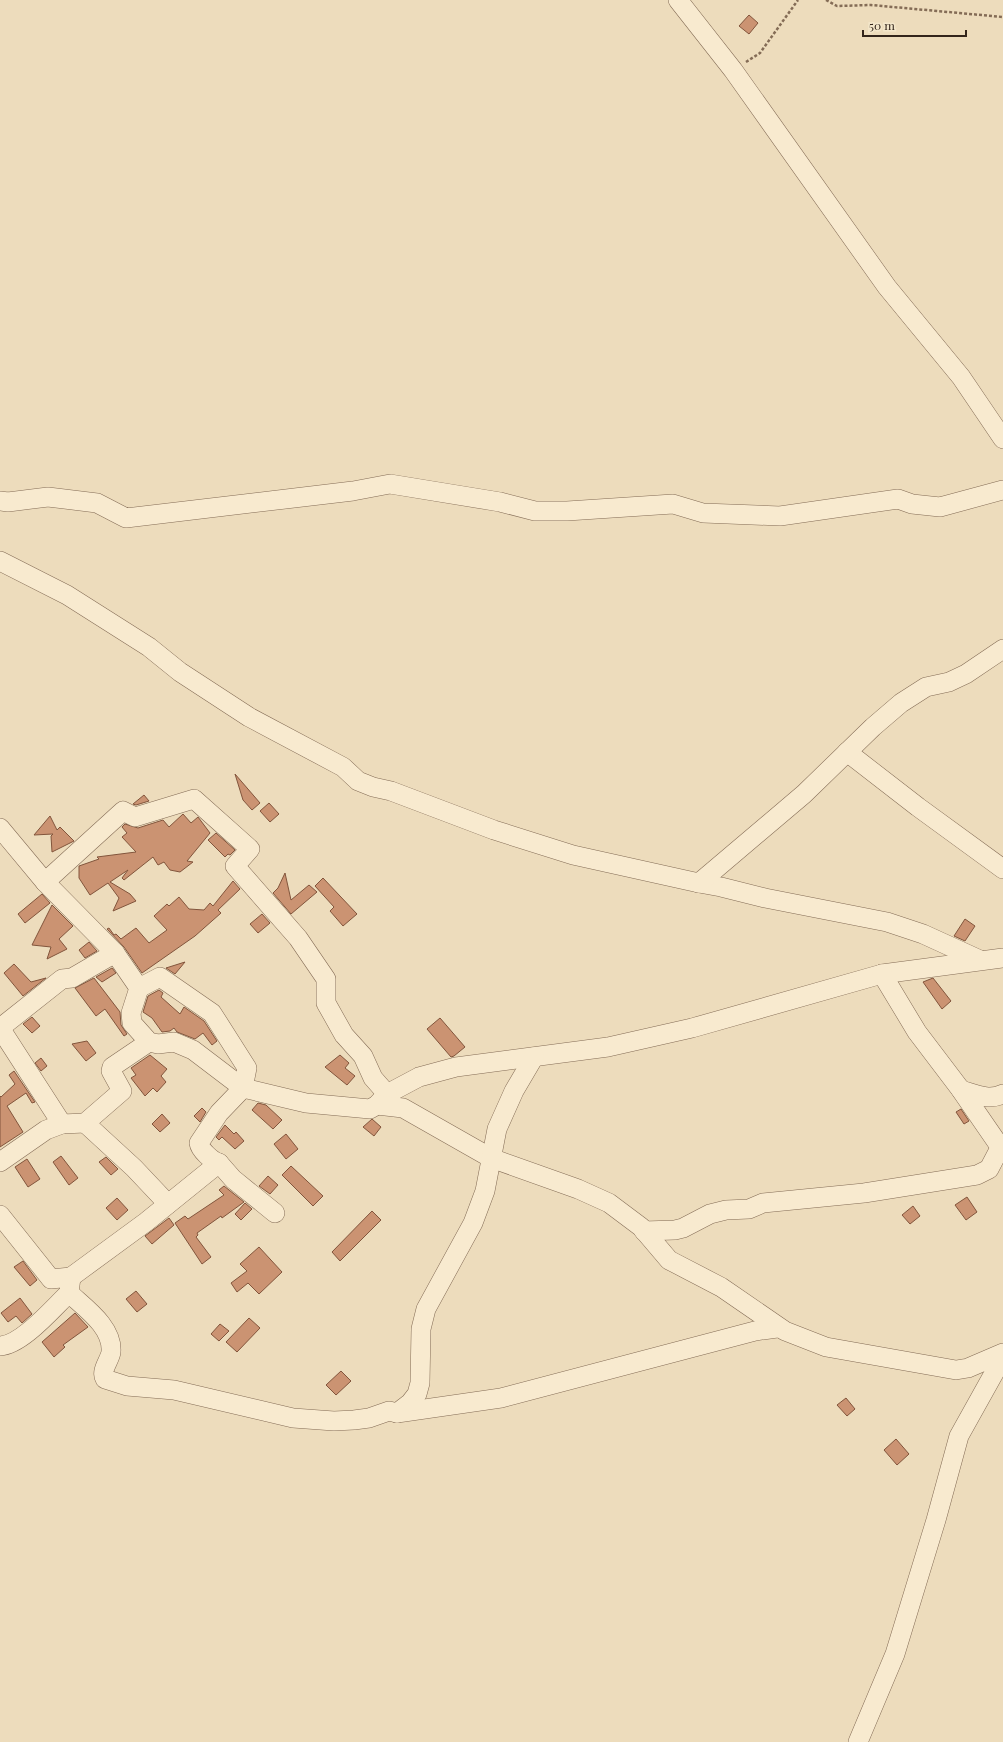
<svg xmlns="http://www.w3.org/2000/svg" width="1003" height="1742" font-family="'Playfair Display',serif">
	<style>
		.building { fill: #cb9372; stroke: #82553c }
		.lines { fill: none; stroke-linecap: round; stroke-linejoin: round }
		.minor-casing { stroke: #846c56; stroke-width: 20 }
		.path { stroke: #846c56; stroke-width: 2.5; stroke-dasharray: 3 2; stroke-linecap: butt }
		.minor { stroke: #f8eacf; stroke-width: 19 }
	</style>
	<rect width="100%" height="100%" fill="#eddcbc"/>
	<g class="building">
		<polygon points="749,15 758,23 749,34 739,26"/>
		<polygon points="235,774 260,803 252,810 243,800"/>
		<polygon points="144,795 149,801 136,805 133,804"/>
		<polygon points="269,803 279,814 270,822 260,811"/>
		<polygon points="183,814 191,823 198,817 210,833 187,861 193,862 180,872 170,870 164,862 158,865 153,857 124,880 122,878 128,870 110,882 130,894 136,901 113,911 119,898 108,883 90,895 79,878 79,866 99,859 97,857 136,852 122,837 127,833 122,827 125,824 138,828 163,820 169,827"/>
		<polygon points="50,816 57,830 60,827 74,841 52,852 51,836 53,834 34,835"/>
		<polygon points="216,833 235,850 230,855 228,854 225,857 208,840"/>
		<polygon points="285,873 291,900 309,885 317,892 291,914 273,893 278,888"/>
		<polygon points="323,878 357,914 343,926 330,911 334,907 315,886"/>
		<polygon points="233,881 240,889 218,910 221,913 195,936 142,973 124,947 107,929 109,928 114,935 116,934 121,939 136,928 149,943 167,930 154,916 167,904 169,906 179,897 189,909 204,910 210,903 213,906"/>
		<polygon points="42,894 50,903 25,923 18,914"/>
		<polygon points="52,905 73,926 59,939 67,949 47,959 51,947 32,945"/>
		<polygon points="262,914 270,923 258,933 250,924"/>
		<polygon points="965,919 975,926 965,941 954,936"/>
		<polygon points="89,942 97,951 85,958 79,950"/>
		<polygon points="185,962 175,974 166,968"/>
		<polygon points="14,964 31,982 46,978 23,996 4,973"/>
		<polygon points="112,968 116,973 102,982 96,977"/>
		<polygon points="94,978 120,1012 121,1025 127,1034 124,1036 105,1009 96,1016 75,988"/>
		<polygon points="933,978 951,1001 942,1009 923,982"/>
		<polygon points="159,990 163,993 161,997 180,1014 184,1007 204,1021 217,1041 212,1045 203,1033 195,1039 177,1032 174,1028 170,1031 162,1032 152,1018 143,1012 148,996"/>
		<polygon points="32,1017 40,1026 32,1033 23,1024"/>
		<polygon points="440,1018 465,1047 454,1056 451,1057 427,1029"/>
		<polygon points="87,1041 96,1053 86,1061 72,1044"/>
		<polygon points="150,1055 167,1069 161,1076 166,1082 157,1092 153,1088 145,1096 131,1078 136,1075 131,1068"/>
		<polygon points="340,1055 349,1063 345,1068 355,1076 347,1085 325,1067"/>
		<polygon points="41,1058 47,1066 41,1071 35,1063"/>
		<polygon points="14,1071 35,1102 32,1103 26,1093 7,1106 23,1132 0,1147 0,1096 1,1097 15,1084 9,1075"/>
		<polygon points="258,1103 266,1105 282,1120 273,1129 252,1110"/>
		<polygon points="202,1108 206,1112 200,1122 194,1116"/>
		<polygon points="961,1109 969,1121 964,1124 956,1112"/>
		<polygon points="162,1114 170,1123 160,1132 152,1124"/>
		<polygon points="372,1119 381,1127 374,1136 363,1127"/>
		<polygon points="225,1125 234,1134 236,1132 244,1141 235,1149 222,1137 219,1140 216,1137"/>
		<polygon points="286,1134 298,1149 286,1159 274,1144"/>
		<polygon points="61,1156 78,1178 69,1185 53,1162"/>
		<polygon points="106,1157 118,1169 111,1175 99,1162"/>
		<polygon points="27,1159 40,1179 28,1187 15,1167"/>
		<polygon points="291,1166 323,1196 313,1206 282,1175"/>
		<polygon points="268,1176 278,1185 270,1194 259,1186"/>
		<polygon points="224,1186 244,1202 222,1218 221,1216 197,1233 198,1235 196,1237 211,1257 202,1264 175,1223 185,1216 188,1219 224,1195 219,1190"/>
		<polygon points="967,1197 977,1212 966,1220 955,1205"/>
		<polygon points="117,1198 128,1210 117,1220 106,1208"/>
		<polygon points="245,1203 252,1209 241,1220 235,1214"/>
		<polygon points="913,1206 920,1216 910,1224 902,1215"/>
		<polygon points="372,1211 381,1220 340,1261 332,1252"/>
		<polygon points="169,1218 174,1225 152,1244 145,1236"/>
		<polygon points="259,1247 282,1272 259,1294 248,1283 237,1292 231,1283 247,1271 240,1264"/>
		<polygon points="23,1261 37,1280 30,1286 14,1267"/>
		<polygon points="136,1291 147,1304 137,1312 126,1299"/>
		<polygon points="20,1298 32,1314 22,1323 16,1316 8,1322 1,1313"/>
		<polygon points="75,1313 88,1327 63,1345 65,1347 54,1357 42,1342"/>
		<polygon points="249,1318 260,1328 237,1352 226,1342"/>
		<polygon points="220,1324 229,1331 219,1341 211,1334"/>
		<polygon points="341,1371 351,1381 336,1395 326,1385"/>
		<polygon points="846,1398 855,1409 847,1416 837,1405"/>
		<polygon points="896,1439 909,1454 897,1465 884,1450"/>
	</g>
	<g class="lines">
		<defs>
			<g id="minor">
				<polyline points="678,0 733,70 887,287 961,377 1003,439"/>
				<polyline points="0,501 8,502 48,497 97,503 126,518 353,491 390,484 500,502 535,511 567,511 673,504 703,513 780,516 898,499 912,504 940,507 1003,490"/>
				<polyline points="0,561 67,595 149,647 180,672 249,717 343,767 358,781 373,787 391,791 494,830 573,855 699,883 721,887 765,898 887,922 923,934 980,960"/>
				<polyline points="847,752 918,807 1003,869"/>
				<polyline points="0,828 45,882 115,953 139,988 131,1013 132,1023 149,1042 158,1044 174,1042 193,1050 243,1088 306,1103 370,1109 377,1105 387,1094 419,1077 456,1067 608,1047 692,1028 882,974 1003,958"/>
				<polyline points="45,882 123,811 135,817 194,799 250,849 235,866 298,938 326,979 326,1003 344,1035 363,1056 373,1078 387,1094"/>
				<polyline points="699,883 804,794 873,727 901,703 926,687 949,682 966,674 1003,649"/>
				<polyline points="882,974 917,1032 961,1090 1003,1151"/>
				<polyline points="0,1028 62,979 72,978 115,953"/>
				<polyline points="0,1028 62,1124"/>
				<path d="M961,1090c14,4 28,11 42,4"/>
				<polyline points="377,1105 403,1108 491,1158 578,1189 609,1203 641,1227 669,1260 721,1287 785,1331 826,1347 956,1370 968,1368 1003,1353"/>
				<polyline points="85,1123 134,1168 168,1204"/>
				<polyline points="0,1162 46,1130 62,1124 85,1123 122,1091 111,1071 112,1067 149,1042"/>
				<polyline points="219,1163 233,1179 275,1213"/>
				<path d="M0,1215l51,64 20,-2 -2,16c16,15 44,34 42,59 -1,8 -11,19 -6,27l22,7 47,4 119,28 41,3 20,-1 15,-2 20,-7 8,2 13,-10 7,-9 3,-11 1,-54 5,-20 47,-86 12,-32 12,-62 17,-38 20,-34"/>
				<polyline points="644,1231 675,1230 683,1228 710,1214 726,1210 749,1209 763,1203 864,1193 977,1175 989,1169 1000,1148"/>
				<path d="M71,1277l75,-55 73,-59c-7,-2 -19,-13 -20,-20l20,-30 24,-25 4,-20 -35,-55 -52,-36 -21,11"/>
				<path d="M0,1346c22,-1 53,-38 69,-53"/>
				<polyline points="397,1413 501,1398 755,1331 777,1328"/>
				<polyline points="858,1742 895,1654 936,1520 959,1436 1003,1357"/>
			</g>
		</defs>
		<use href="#minor" class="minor-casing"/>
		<g class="path">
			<polyline points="826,0 837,6 871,5 1003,17"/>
			<polyline points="746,62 760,53 798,0"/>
		</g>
		<use href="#minor" class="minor"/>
	</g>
	<path d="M863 30v6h103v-6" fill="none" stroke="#33251b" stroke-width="2"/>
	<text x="869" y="30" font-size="12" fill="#33251b" stroke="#f4e7cb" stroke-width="3" paint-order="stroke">50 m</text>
</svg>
